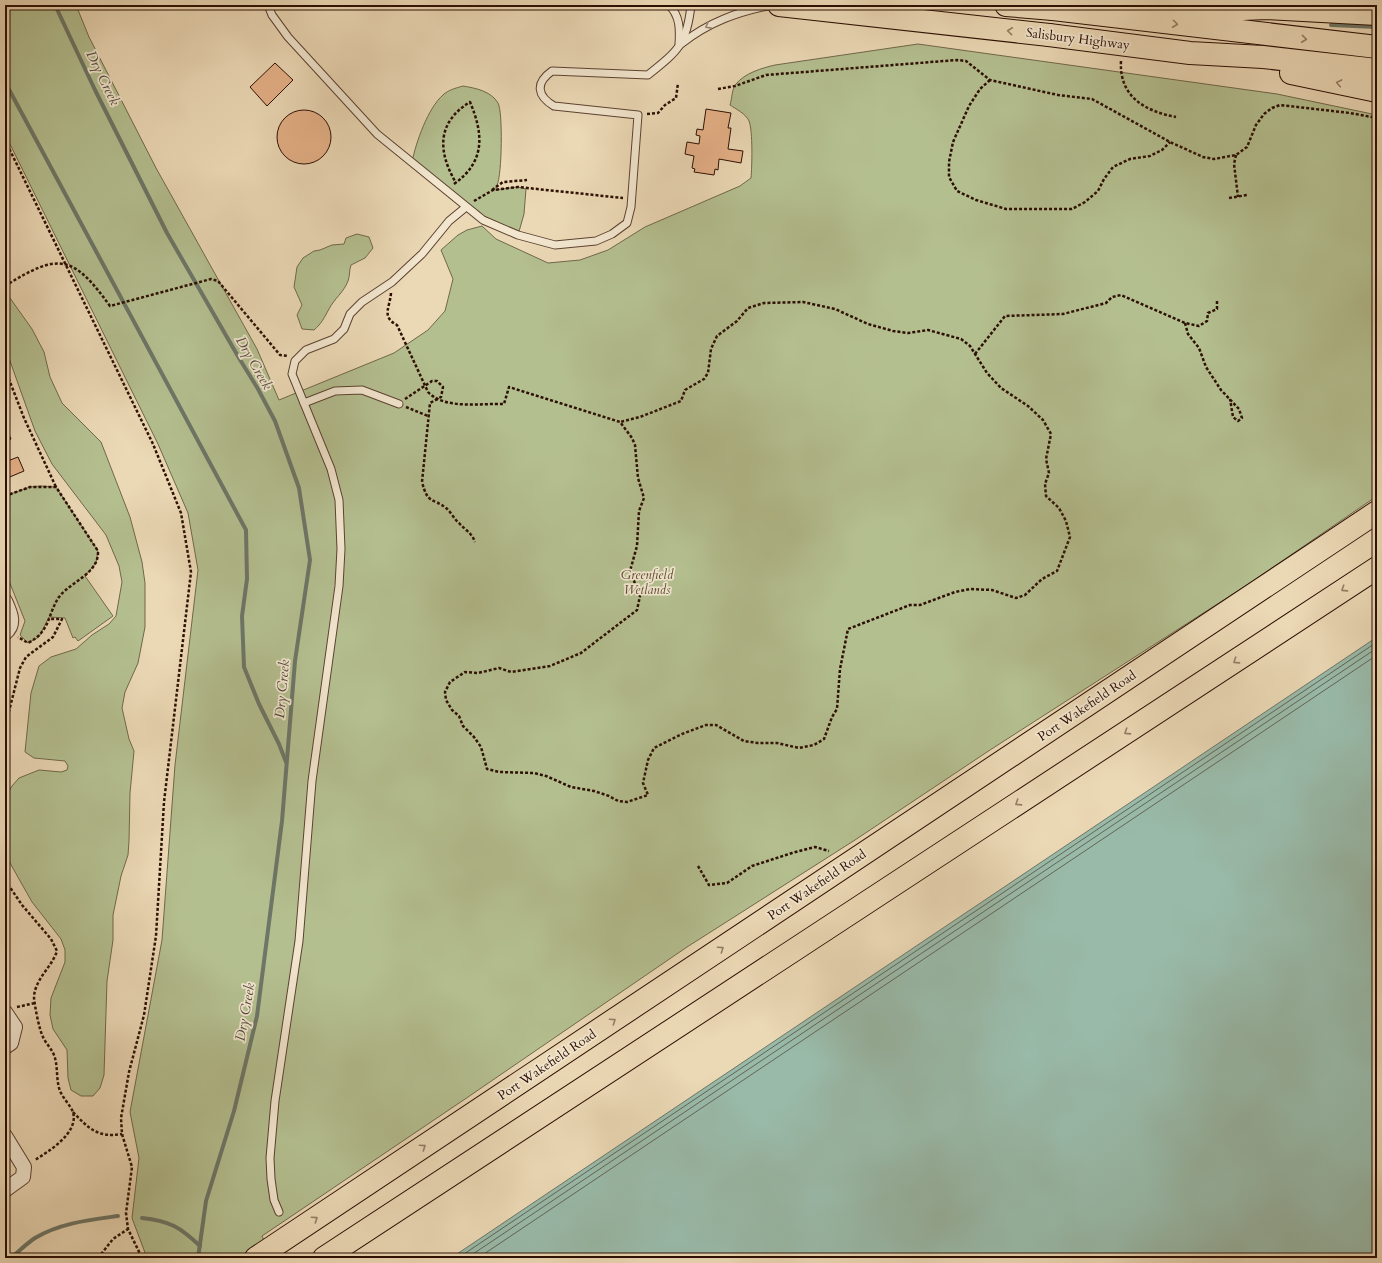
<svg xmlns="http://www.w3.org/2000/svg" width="1382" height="1263" font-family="Cardo,serif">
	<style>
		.green { fill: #b4bf90; stroke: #70674a }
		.water { fill: #99baa9; stroke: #6d7667 }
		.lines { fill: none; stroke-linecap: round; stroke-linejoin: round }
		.shore { stroke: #626456; stroke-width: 1 }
		.stream { stroke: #6d7667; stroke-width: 4 }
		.building { fill: #e5b087; stroke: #2c0f03 }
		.service-casing { stroke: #5c4130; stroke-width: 9 }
		.minor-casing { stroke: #5c4130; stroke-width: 16 }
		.trunk-casing { stroke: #2c0f03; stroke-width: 24 }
		.motorway-casing { stroke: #2c0f03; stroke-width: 24 }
		.path { stroke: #2c0f03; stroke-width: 2.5; stroke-dasharray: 3 2; stroke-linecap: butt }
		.service { stroke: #f2e6cf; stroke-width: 7 }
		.minor { stroke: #f2e6cf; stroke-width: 14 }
		.trunk { stroke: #ebd8b5; stroke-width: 22 }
		.motorway { stroke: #ebd8b5; stroke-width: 22 }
		.oneway { stroke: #957e65 }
		.oneway2 { stroke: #998573 }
		.labels { text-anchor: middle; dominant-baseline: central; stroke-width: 3.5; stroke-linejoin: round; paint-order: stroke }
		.street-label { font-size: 13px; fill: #2c0f03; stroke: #f2e6cf }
		.park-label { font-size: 13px; font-style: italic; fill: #5c4d34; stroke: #f2e6cf }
		.water-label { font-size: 14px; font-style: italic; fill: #524b3d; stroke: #f2e6cf }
	</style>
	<rect width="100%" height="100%" fill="#ebd8b5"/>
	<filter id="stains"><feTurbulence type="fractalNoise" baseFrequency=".005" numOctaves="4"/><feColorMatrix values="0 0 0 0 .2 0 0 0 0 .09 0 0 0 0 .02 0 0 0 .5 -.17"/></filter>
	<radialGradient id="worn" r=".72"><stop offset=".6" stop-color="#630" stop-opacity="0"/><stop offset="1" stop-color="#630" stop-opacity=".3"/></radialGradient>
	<g class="green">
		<path d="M5,5h71l13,32 67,131 101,181 22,51 115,-47 34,-23 17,-19 8,-32 -12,-29 17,-15 9,-5 15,-4 14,13 52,24 32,-3 28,-10 37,-23 95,-41 11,-8c1,-11 2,-47 -2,-57 -3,-7 -13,-12 -19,-16 2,-6 2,-17 6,-21 9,-11 26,-16 39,-19l143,-21 359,50 100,21v381l-130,89 -257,165 -135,90 -168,107 -219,150 -206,139 10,22h-125l-15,-40 7,-60 -9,-46 32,-172 13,-175 23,-195 -10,-57 -30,-69 -153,-310z"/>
		<path d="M463,86c12,2 28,5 35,17 5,8 4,73 -1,82 0,2 -2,3 -3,5l24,-3 8,2 -2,25 -6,21 -35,-15 -71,-58c4,-20 16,-54 31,-67 5,-5 13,-7 20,-9z"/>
		<path d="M357,234l12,3 4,11 -8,10 -14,7c-2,5 -1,11 -3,16 -4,11 -14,18 -19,28 -5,9 -7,14 -15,21l-12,-1 -5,-14 5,-10 -8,-18 3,-20 6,-9 11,-7 6,-1 12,-5 12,-1 2,-6z"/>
		<polygon points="5,291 32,329 44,352 50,377 62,403 101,442 130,517 142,562 145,583 145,627 138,663 125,692 122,708 129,739 134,751 130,793 129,841 128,855 121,876 113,915 113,940 107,981 104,1075 100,1088 93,1096 81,1096 71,1090 68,1078 67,1050 53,1029 50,1015 51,998 65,962 65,950 61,939 32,902 19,879 10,863 5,846 5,798 12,786 19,778 39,770 61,772 67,770 68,766 65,761 34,758 25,752 31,693 39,666 51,657 76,649 92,635 109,624 116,616 122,582 119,566 106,535 52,464 35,431 5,347"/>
		<polygon points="41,486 56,487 98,551 96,563 85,576 113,616 78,641 75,637 73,638 65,618 49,617 39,637 28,643 20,635 25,621 5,571 5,496 30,487"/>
	</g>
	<polygon class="water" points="1377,637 1377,1258 451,1258"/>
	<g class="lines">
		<g class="shore">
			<polyline points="458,1258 1377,642"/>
			<polyline points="467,1258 1377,648"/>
			<polyline points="478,1258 1377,655"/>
		</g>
		<g class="stream">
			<polyline points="55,5 95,90 167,233 239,358 258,389 275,421 299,488 310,560 295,661 282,821 257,1016 234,1111 206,1201 198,1258"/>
			<polyline points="1331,25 1377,27"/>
			<polyline points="5,82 246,530 247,579 242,616 244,667 259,704 279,744 286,762"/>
			<path d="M142,1218c28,3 38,9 58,28"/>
			<path d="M11,1258c7,-6 15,-14 24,-20 25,-15 54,-18 83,-22"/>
		</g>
	</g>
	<g class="building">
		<polygon points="275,63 293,80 267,106 250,87"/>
		<polygon points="706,109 731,113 728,128 731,128 728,149 743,151 741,163 719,159 718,170 715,169 714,175 694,172 695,169 692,168 694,156 685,154 687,142 699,144 700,136 696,135 697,129 703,130"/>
		<circle cx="304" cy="137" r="27"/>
		<polygon points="5,425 11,439 5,442"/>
		<polygon points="18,457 24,471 5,479 5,462"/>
	</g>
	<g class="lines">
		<defs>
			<g id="service">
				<path d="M268,5l4,10 16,22 89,97 106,86 35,15 37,10 41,-4 16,-7 15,-11 4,-16 7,-92 -84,-9c-17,-10 -19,-23 -2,-35l96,4c30,-24 39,-31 43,-70"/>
				<path d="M669,5c11,11 11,24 10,39"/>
				<path d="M681,44c28,-22 56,-32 91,-39"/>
				<polyline points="304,403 335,391 362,390 399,404"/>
				<polyline points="279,1212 274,1200 271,1179 270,1158 275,1101 299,941 312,781 339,586 341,549 339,500 331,469 292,374 295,361 306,350 334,339 344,329 350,314 362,302 392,282 422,254 449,221 466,207"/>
			</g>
			<g id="minor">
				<path d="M5,601c5,11 11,23 0,32"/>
				<polyline points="5,1012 15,1027 11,1043 5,1047"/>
				<polyline points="5,1136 24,1167 23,1177 5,1190"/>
			</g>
			<g id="trunk">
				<polyline points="779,5 1049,35"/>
				<polyline points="1006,5 1053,9"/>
				<polyline points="256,1258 1377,512"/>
				<polyline points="324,1258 1377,568"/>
			</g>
			<g id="motorway">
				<polyline points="1144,8 1218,10 1267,8 1377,14"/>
				<polyline points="1053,9 1377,47"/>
				<polyline points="1049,35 1190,53 1263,57 1377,70"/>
				<polyline points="1291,73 1377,91"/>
			</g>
		</defs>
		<use href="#service" class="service-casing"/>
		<use href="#minor" class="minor-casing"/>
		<use href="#trunk" class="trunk-casing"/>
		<use href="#motorway" class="motorway-casing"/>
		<g class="path">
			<path d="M1121,61c-2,35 23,50 55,56"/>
			<polyline points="990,80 980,89 969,106 953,142 949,162 949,177 957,191 976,200 1006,209 1072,209 1085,202 1098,191 1104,179 1113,167 1130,159 1150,156 1162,150 1170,142"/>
			<polyline points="718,89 735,86 766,75 957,60 966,61 990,80 1058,95 1092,99 1170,142 1203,157 1214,159 1236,155 1247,147 1256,125 1264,114 1272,108 1280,105 1350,113 1377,118"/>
			<polyline points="647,114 658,113 665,105 676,98 678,83"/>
			<polyline points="5,140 153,444 181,513 191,572 164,802 156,936 144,1015 129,1072 121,1118 122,1134 132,1167 126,1213 128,1229 142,1258"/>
			<polyline points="1236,155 1234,164 1238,197"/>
			<path d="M454,184c31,-22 30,-49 16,-82 -34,21 -32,50 -14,81"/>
			<polyline points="492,190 503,182 527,180"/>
			<polyline points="1229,198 1247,195"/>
			<polyline points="474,201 493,190 518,187 623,198"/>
			<path d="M5,286c54,-34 68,-31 105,20l101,-27 7,2 62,74 8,1"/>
			<path d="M391,293c-1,14 -10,24 6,32l31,67c17,18 53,11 76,12l5,-17 111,35 12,16 3,7 3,33 6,20 -5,13 -2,35 -7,25 10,25 -3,14 -56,43 -31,13 -39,6 -12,-4 -21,5 -13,-1 -15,10 -5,10 1,8 6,10 7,6 4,10 11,11 7,10 6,22 12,3 35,1 12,3 25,11 23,4 15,5 9,5 9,1 21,-7 -5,-12 5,-23 6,-12 28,-14 24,-9h10l28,16 14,2h19l22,5 15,-3 10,-6 8,-22 5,-8 3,-40 8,-40 62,-24h10l35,-13 15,-3 22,1 24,8 9,-3 17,-16 15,-8 13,-34 -4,-16 -7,-13 -13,-12 -1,-12 4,-11 -3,-14 5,-25 -8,-14 -15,-14 -27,-18 -14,-15 -17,-27 -9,-7 -33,-9 -20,3 -15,-2 -25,-7 -33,-15 -32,-7 -39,1 -16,5 -11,13 -20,15 -6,13 -3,24 -4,6 -19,11 -4,11 -41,16 -20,5"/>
			<polyline points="1185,323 1188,334 1199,348 1206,367 1221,390 1239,409 1242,418 1238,421 1233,417 1230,399"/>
			<polyline points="975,354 1005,316 1063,314 1106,303 1112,297 1121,295 1185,323 1199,326 1207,321 1208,313 1217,309 1217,301"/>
			<polyline points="5,369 24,418 56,487"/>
			<path d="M405,399l27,-18h5l6,6 -2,10 -11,6 -8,79c6,23 10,15 24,26 5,4 8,11 13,15 6,7 13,10 16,19"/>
			<polyline points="406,407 428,416"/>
			<path d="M5,496l25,-9h26l42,64c1,23 -27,30 -39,46 -12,18 -8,34 -31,46l-10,-6"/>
			<polyline points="5,727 20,668 26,657 53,637 62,619 50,619"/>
			<polyline points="698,866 709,885 727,883 752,866 792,853 815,847 829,851"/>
			<path d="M5,880l17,25 29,34 6,12c-5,16 -23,29 -23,47 1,9 5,31 9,39 3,7 10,13 12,21 3,11 1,22 5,33 3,7 10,14 13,21 6,21 -24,39 -38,48"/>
			<polyline points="17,1007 35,1003"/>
			<path d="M73,1112c16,17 25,26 49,22"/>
			<polyline points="98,1258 113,1239 128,1229"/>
		</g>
		<use href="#service" class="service"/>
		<use href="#minor" class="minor"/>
		<use href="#trunk" class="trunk"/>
		<use href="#motorway" class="motorway"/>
	</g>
	<defs><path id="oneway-chevron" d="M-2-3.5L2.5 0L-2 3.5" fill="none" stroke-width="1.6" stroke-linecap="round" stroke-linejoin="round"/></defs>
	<g class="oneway">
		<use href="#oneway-chevron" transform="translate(1175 24) rotate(7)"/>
		<use href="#oneway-chevron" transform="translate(1010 31) rotate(-174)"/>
		<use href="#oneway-chevron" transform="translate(1304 39) rotate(6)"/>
		<use href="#oneway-chevron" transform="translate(1339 83) rotate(-169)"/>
		<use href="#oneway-chevron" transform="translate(1344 589) rotate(147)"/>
		<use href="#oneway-chevron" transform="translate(1236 661) rotate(147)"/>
		<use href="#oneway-chevron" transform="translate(1127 732) rotate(147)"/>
		<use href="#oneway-chevron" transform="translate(1018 803) rotate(147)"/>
		<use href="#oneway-chevron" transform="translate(721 949) rotate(-34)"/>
		<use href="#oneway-chevron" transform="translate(613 1021) rotate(-34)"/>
		<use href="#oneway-chevron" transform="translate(423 1147) rotate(-34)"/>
		<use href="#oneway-chevron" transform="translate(315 1219) rotate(-34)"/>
	</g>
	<use class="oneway2" href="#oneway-chevron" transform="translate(708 26) rotate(151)"/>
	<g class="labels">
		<g class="street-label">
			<text transform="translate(1078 39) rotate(7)">Salisbury Highway</text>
			<text transform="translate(1087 706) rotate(-34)">Port Wakefield Road</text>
			<text transform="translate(817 885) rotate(-34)">Port Wakefield Road</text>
			<text transform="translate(547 1065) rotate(-34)">Port Wakefield Road</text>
		</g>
		<g class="park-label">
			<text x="647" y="575">Greenfield<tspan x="647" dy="15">Wetlands</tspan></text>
		</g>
		<g class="water-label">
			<text transform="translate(103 78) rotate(64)">Dry Creek</text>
			<text transform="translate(254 363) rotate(60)">Dry Creek</text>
			<text transform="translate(282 689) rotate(-85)">Dry Creek</text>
			<text transform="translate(245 1012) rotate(-80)">Dry Creek</text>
		</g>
	</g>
	<rect width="1382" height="1263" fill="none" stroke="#ebd8b5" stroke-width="20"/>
	<rect x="6" y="6" width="1370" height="1251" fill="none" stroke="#2c0f03" stroke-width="2"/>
	<rect x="10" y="10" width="1362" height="1243" fill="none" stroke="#2c0f03"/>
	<rect width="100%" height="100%" filter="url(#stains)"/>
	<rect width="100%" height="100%" fill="url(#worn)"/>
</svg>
